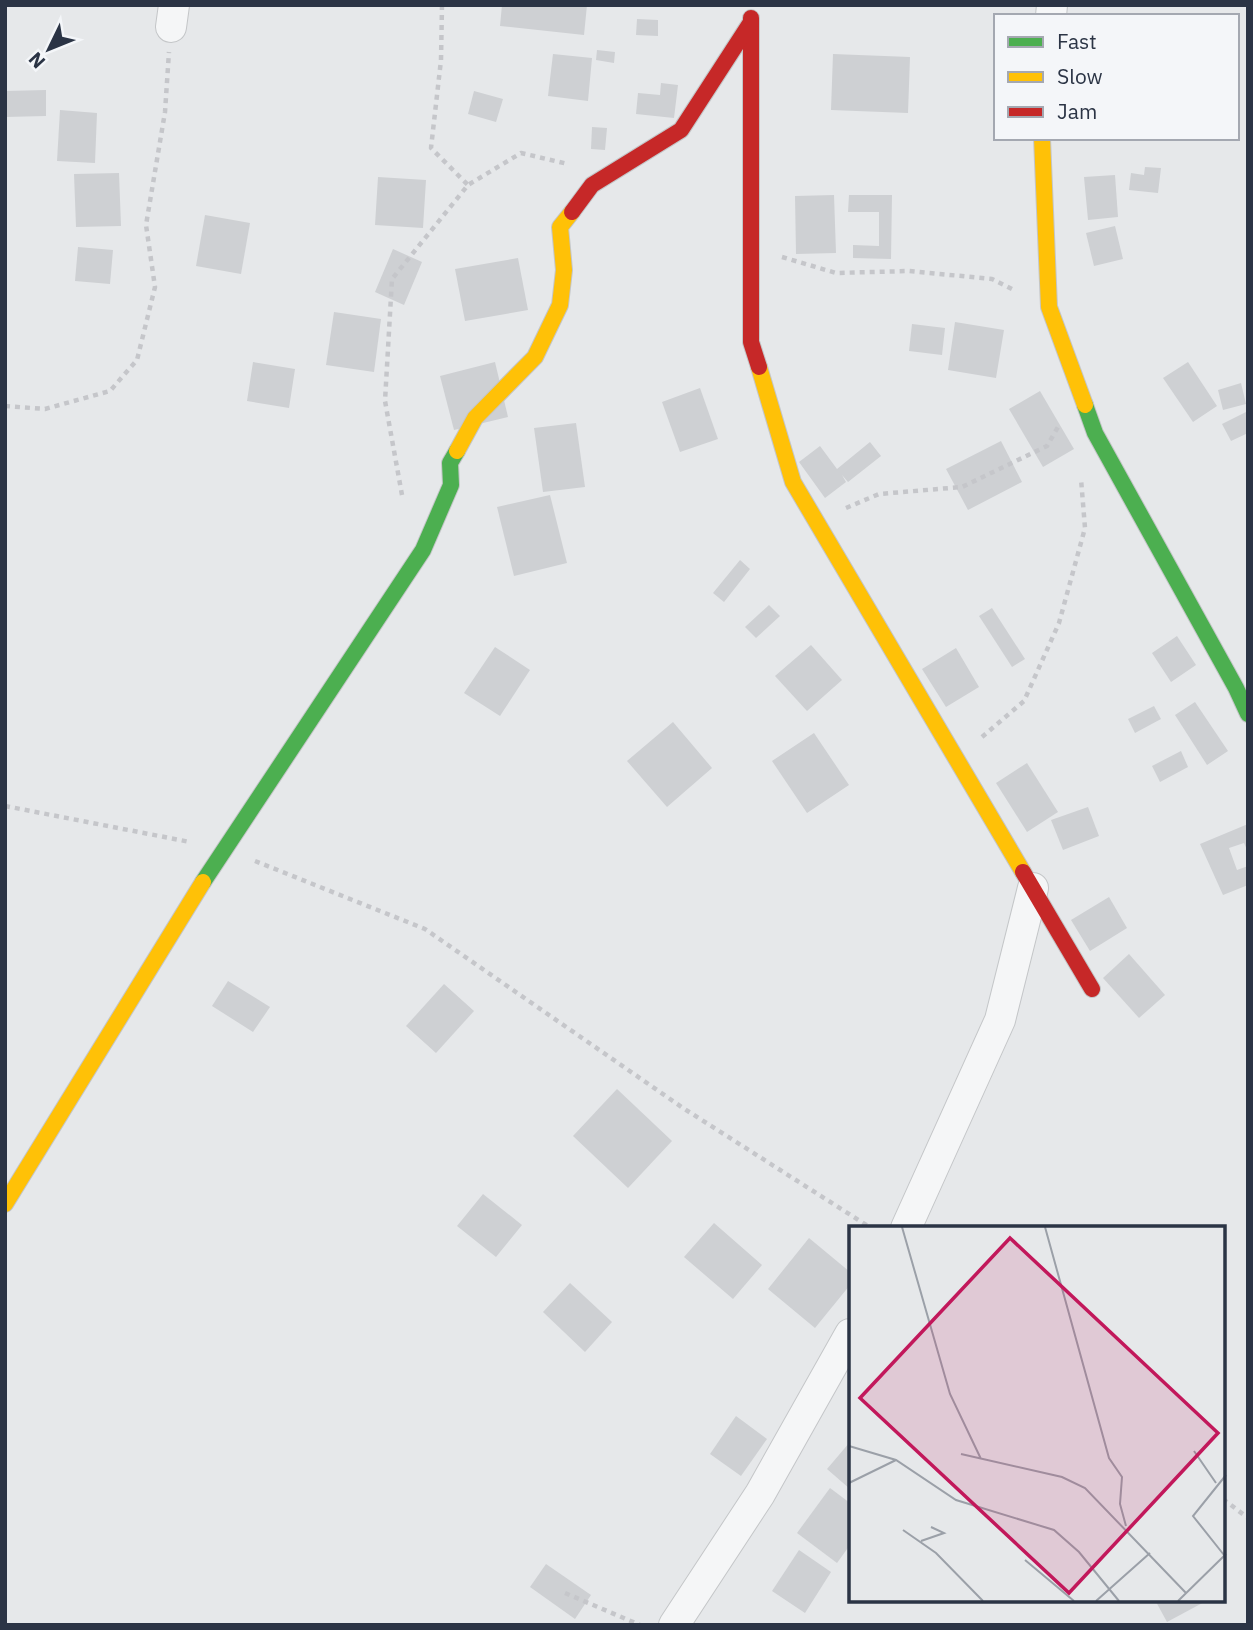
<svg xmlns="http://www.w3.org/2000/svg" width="1253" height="1630" font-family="'IBM Plex Sans',sans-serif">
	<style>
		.building { fill: #ced0d3 }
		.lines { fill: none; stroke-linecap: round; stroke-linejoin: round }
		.street-casing { stroke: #c4c6c8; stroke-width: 32 }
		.fast-casing { stroke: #c4c6c8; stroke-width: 18 }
		.slow-casing { stroke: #c4c6c8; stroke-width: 18 }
		.jam-casing { stroke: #c4c6c8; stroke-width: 18 }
		.path { stroke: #c5c6ca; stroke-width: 4.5; stroke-dasharray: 5 5; stroke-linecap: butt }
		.street { stroke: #f5f6f7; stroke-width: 30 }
		.fast { stroke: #4caf50; stroke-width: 16 }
		.slow { stroke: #ffc107; stroke-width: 16 }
		.jam { stroke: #c62828; stroke-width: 16 }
		.inset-road { fill: none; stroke: #9ba0a8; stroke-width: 2 }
		.view { fill: #c2185b; fill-opacity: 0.15; stroke: #c2185b; stroke-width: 3.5 }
		.inset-edge { fill: none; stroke: #2b3445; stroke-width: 3.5 }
	</style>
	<rect width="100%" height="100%" fill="#e6e8ea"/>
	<g class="building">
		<polygon points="502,5 587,5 584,35 500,26"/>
		<polygon points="637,19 658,20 658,36 636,35"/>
		<polygon points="597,50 615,52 614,63 596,60"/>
		<polygon points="553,54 592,58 588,101 548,96"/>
		<polygon points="833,54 910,57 908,113 831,110"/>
		<polygon points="661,83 678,85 674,118 636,114 638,93 660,95"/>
		<polygon points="46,90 46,116 5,117 5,91"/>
		<polygon points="474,91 503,99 496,122 468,114"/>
		<polygon points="60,110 97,113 95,163 57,161"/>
		<polygon points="592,127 607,128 605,150 591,149"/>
		<polygon points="1145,167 1161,168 1158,193 1129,190 1131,173 1144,175"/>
		<polygon points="119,173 121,226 76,227 74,174"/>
		<polygon points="1115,175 1118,217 1088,220 1084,177"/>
		<polygon points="378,177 426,180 423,228 375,225"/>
		<polygon points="834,195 836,253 796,254 795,196"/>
		<polygon points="849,195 892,195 891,259 853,258 853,245 879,246 879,212 848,212"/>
		<polygon points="205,215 250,223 241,274 196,266"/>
		<polygon points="1115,226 1123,259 1094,266 1086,233"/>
		<polygon points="78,247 113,250 110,284 75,281"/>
		<polygon points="393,249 422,262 404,305 375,292"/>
		<polygon points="518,258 528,310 465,321 455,269"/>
		<polygon points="334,312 381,319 374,372 326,365"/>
		<polygon points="955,322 1004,330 996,378 948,370"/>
		<polygon points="912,324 945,328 942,355 909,351"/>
		<polygon points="253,362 295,369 289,408 247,401"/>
		<polygon points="495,362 508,417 454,430 440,376"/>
		<polygon points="1188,362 1217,406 1193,422 1163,378"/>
		<polygon points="1241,383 1246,404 1223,410 1218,390"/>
		<polygon points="700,388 718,439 680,452 662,402"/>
		<polygon points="1040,391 1074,449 1043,467 1009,409"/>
		<polygon points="1248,411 1248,433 1231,441 1222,424"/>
		<polygon points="576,423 585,487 543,492 534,428"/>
		<polygon points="1001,441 1022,482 968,510 946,469"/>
		<polygon points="870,442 881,456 848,482 842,475 846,482 825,498 799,462 820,446 837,469"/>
		<polygon points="550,495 567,563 514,576 497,507"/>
		<polygon points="740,560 750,569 724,602 713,593"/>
		<polygon points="769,605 780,616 756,638 745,627"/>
		<polygon points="992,608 1025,659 1012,667 979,616"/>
		<polygon points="1177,636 1196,665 1171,682 1152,653"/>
		<polygon points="811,645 842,680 807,711 775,676"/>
		<polygon points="495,647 530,670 500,716 464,693"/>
		<polygon points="956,648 979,687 946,707 922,669"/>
		<polygon points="1195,702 1228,751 1207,765 1175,715"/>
		<polygon points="1154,706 1161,719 1135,733 1128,719"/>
		<polygon points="673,722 712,768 667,807 627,761"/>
		<polygon points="814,733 849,785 807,813 772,761"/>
		<polygon points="1181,751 1188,767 1160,782 1152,766"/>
		<polygon points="1027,763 1058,812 1027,832 996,783"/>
		<polygon points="1088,807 1099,836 1063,850 1051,820"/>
		<polygon points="1248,824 1248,852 1244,843 1229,848 1237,870 1248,866 1248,885 1223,895 1200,844"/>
		<polygon points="1109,897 1127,928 1090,951 1071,920"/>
		<polygon points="1129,954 1165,995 1139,1018 1103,978"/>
		<polygon points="228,981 270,1007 253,1032 212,1006"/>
		<polygon points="444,984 474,1011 436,1053 406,1026"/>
		<polygon points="617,1089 672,1141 628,1188 573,1136"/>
		<polygon points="483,1194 522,1225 496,1257 457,1226"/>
		<polygon points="714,1223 762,1265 733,1299 684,1257"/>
		<polygon points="809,1238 850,1272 850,1285 815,1328 768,1289"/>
		<polygon points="570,1283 612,1322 585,1352 543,1312"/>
		<polygon points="736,1416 767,1439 741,1476 710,1454"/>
		<polygon points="850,1442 850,1489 827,1469"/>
		<polygon points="830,1488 850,1503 850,1545 837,1563 797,1533"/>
		<polygon points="799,1550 831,1572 805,1613 772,1591"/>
		<polygon points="546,1564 591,1595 575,1619 530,1587"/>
		<polygon points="1155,1600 1208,1600 1167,1622"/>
	</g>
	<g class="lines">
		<defs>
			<g id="street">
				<polyline points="1051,16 1052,5"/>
				<polyline points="171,27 174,5"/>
				<polyline points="906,1228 1000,1020 1033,888"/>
				<polyline points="674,1625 760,1494 850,1334"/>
			</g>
			<g id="fast">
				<polyline points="1085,405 1095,433 1236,688 1248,714"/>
				<polyline points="203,882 423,550 451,485 450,463 457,451"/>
			</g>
			<g id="slow">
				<polyline points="1042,138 1049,307 1085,405"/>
				<polyline points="759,367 793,482 1023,872"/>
				<polyline points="457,451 475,418 535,357 560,305 564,270 560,227 572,212"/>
				<polyline points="5,1204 203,882"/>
			</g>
			<g id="jam">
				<polyline points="751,18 751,342 759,367"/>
				<polyline points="572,212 592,185 681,130 751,22"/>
				<polyline points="1023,872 1092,989"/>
			</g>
		</defs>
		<use href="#street" class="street-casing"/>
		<use href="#fast" class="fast-casing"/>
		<use href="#slow" class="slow-casing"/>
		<use href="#jam" class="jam-casing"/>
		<g class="path">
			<polyline points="442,5 441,60 431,148 468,185"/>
			<polyline points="782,257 836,273 909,271 992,279 1016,291"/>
			<polyline points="5,406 45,409 110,391 137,360 155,287 146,225 165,112 169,52"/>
			<polyline points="402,495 385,401 392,279 468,185 521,153 568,164"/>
			<polyline points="846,508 879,494 962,487 1047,446 1058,427"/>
			<polyline points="982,737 1024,701 1059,623 1085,528 1081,479"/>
			<polyline points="5,806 190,842"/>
			<polyline points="255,861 425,929 683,1108 871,1228"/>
			<polyline points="1223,1499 1248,1518"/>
			<polyline points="565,1593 640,1625"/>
		</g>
		<use href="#street" class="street"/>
		<use href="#fast" class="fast"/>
		<use href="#slow" class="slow"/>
		<use href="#jam" class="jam"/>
	</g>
	<g transform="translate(849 1226)">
		<rect width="376" height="376" fill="#e6e8ea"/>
		<path class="inset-road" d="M53,1l48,167 31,65M196,1l64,231 13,19 -2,27 6,22M0,220l47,14 60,40 98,30 25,22 40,49M345,225l22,32M112,228l101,23 23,11 101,105M0,257l47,-23M54,304l33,23 47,48M72,315l23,-8 -13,-6M375,329l-31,-39 33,-41M176,334l49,41M247,375l54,-48M329,375l48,-47"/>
		<path class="view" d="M161,12l208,195 -149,160 -209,-195z"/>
		<rect width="376" height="376" class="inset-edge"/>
	</g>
	<rect width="1253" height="1630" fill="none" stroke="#2b3445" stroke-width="14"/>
	<rect x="994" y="14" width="245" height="126" fill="#f4f6f9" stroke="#a4a8b1" stroke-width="2"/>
	<rect x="1008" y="37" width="35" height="10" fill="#4caf50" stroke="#a4a8b1" stroke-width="2"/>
	<text x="1057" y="49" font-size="21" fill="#2b3445">Fast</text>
	<rect x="1008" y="72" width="35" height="10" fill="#ffc107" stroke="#a4a8b1" stroke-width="2"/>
	<text x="1057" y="84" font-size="21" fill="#2b3445">Slow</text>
	<rect x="1008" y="107" width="35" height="10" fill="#c62828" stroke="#a4a8b1" stroke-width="2"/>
	<text x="1057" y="119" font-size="21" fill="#2b3445">Jam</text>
	<g transform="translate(49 49) rotate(227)" stroke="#f4f6f9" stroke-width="5" paint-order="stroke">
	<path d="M0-5L12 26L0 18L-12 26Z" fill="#2b3445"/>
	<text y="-10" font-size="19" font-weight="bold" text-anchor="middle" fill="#2b3445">N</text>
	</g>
</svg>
